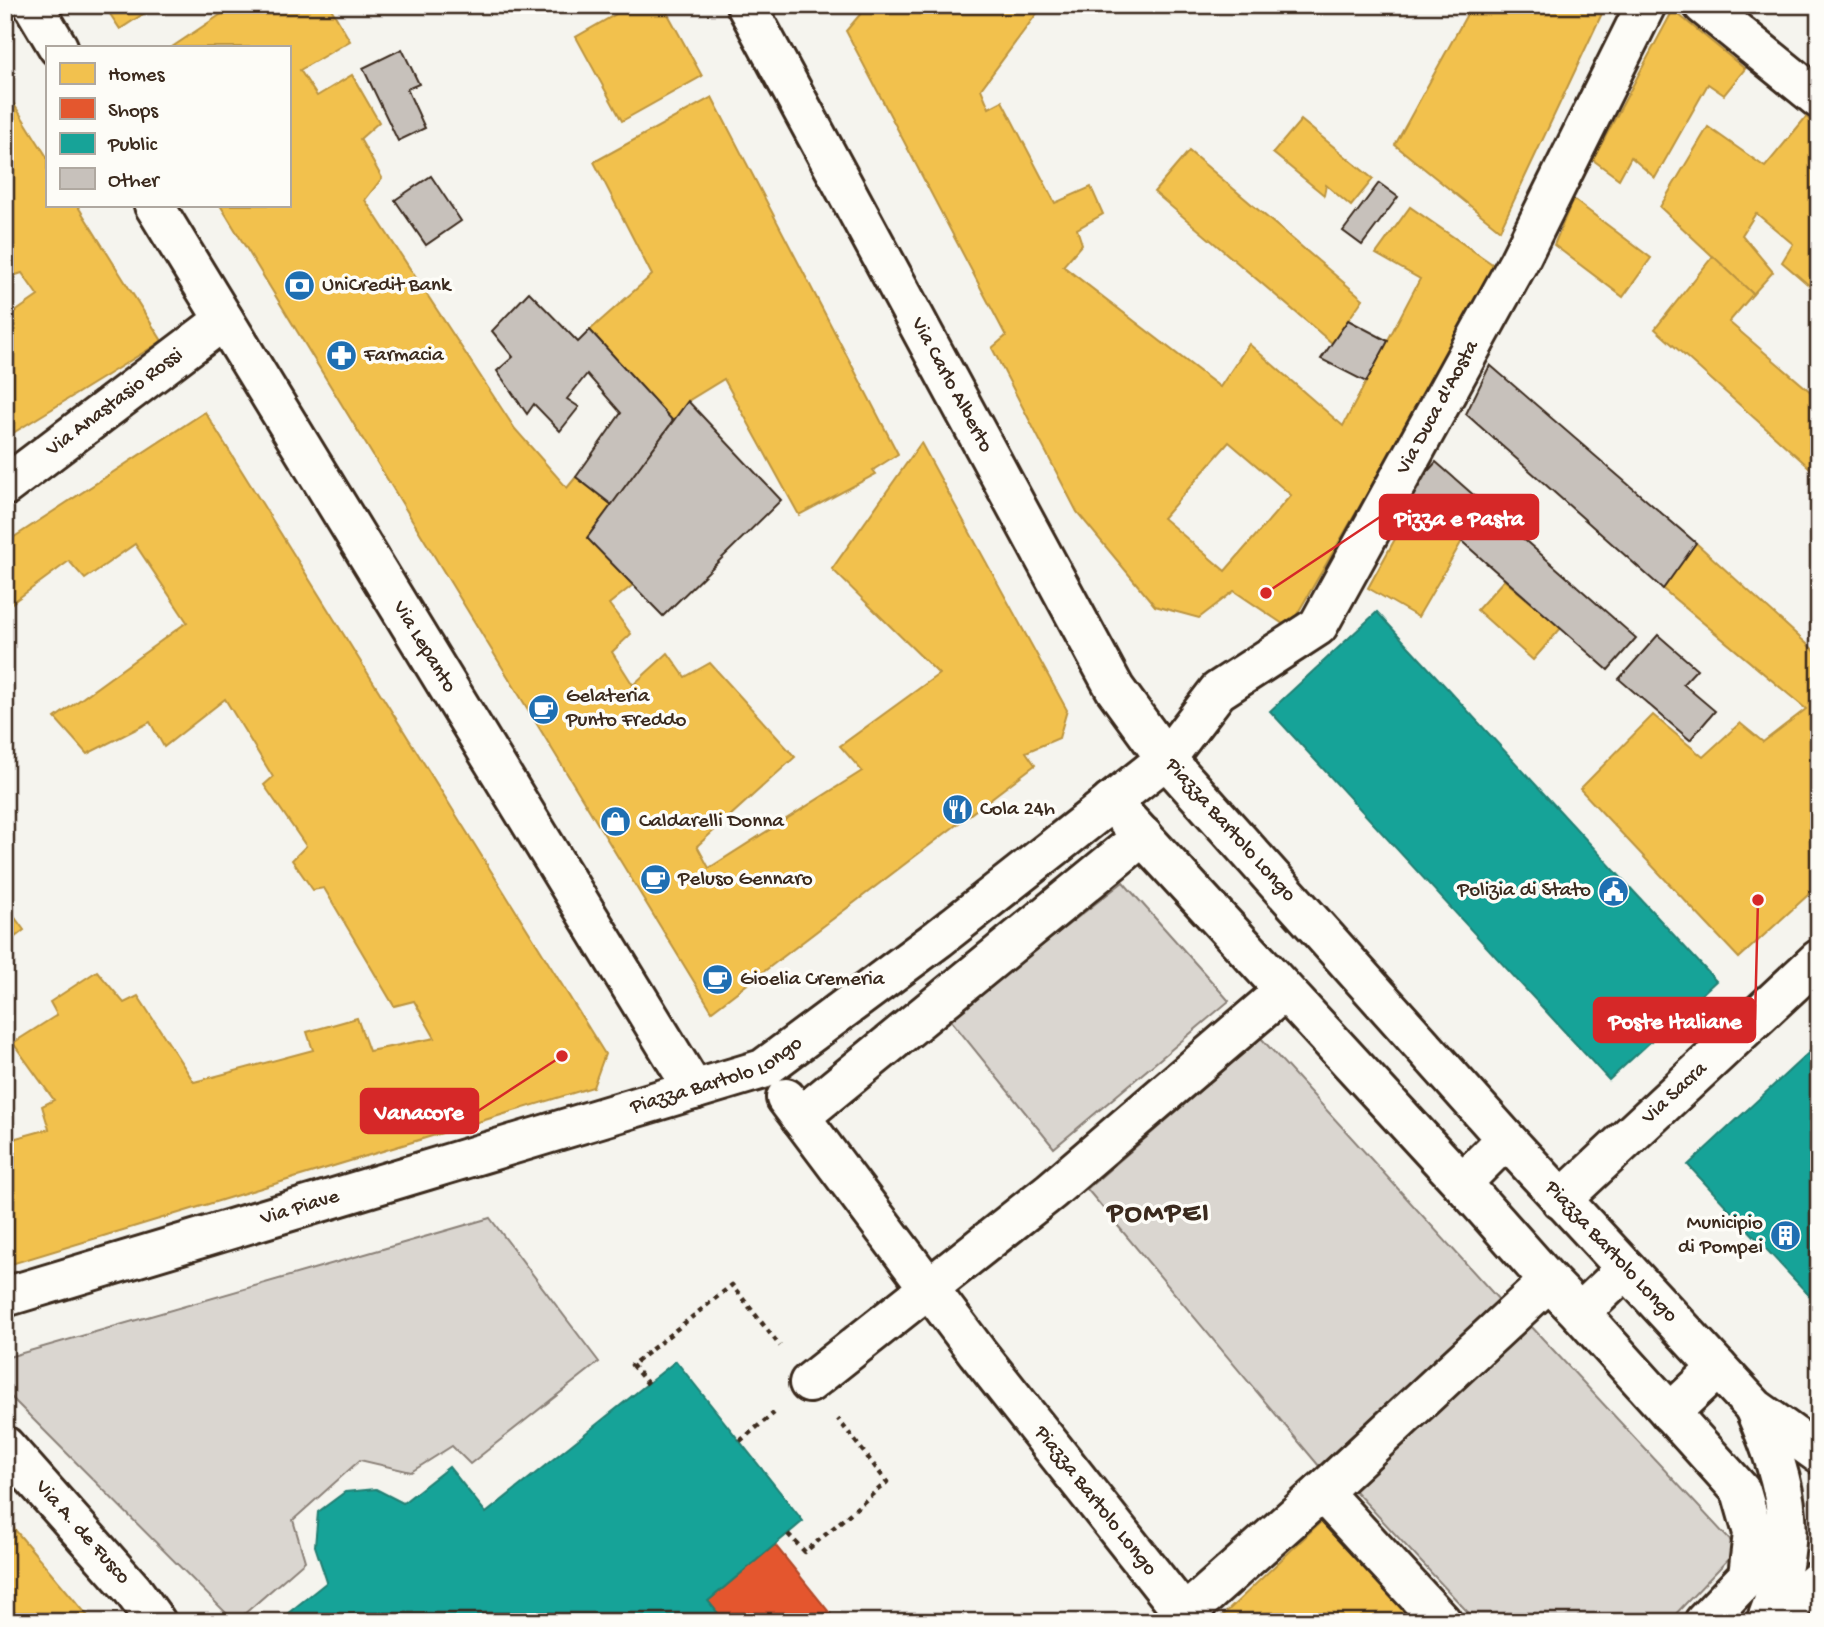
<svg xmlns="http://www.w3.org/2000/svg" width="1824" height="1627" font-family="'Gochi Hand',sans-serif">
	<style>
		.green { fill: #dad6d0; stroke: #8a8077; stroke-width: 2 }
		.homes { fill: #f2c14e; stroke: #bb9440; stroke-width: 2; fill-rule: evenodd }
		.shops { fill: #e4572e; stroke: #b14a29; stroke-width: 2 }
		.public { fill: #17a398; stroke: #227f73; stroke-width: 2 }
		.building { fill: #c7c1bb; stroke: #3b2a1e; stroke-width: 2 }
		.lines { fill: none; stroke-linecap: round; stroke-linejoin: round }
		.minor-casing { stroke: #3b2a1e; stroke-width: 44 }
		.path { stroke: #3b2a1e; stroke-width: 4.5; stroke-dasharray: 5 5; stroke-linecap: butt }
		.minor { stroke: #fdfcf7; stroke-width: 38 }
		.labels { text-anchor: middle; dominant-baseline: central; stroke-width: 7; stroke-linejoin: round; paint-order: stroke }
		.poi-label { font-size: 21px; fill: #3b2a1e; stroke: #fdfcf7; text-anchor: start }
		.street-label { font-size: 21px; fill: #3b2a1e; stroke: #fdfcf7 }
		.district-label { font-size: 28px; font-weight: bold; letter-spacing: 2px; fill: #3b2a1e; stroke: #fdfcf7 }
		.leader { fill: none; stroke: #d62828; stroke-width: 2.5 }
		.callout-dot { fill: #d62828; stroke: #fdfcf7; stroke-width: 2.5 }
		.callout { fill: #d62828; stroke: #d62828; stroke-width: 2.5 }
		.callout-label { font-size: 23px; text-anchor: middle; font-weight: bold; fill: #fff }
	</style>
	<rect width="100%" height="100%" fill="#f5f4ee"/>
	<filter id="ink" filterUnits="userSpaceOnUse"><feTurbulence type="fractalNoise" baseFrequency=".0143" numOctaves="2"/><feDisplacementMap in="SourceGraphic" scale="14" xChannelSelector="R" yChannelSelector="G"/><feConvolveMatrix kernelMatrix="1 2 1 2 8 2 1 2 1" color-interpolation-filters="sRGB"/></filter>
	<g filter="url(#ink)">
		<g class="green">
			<polygon points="1123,882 1229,1001 1054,1148 949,1018"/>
			<polygon points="1261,1038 1500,1301 1319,1466 1087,1189"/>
			<polygon points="490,1218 599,1362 470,1464 452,1446 411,1472 360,1460 293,1520 305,1561 235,1622 5,1391 5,1358"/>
			<polygon points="1530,1325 1738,1549 1668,1622 1477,1622 1354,1490"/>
		</g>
		<g class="homes">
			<polygon points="104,5 157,5 120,29"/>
			<polygon points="235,5 329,5 350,41 300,70 317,96 352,75 379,122 360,139 382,178 365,200 515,429 567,488 576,477 612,505 587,538 633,585 609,604 631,634 612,652 633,685 668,653 685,677 710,663 795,757 697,846 709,868 862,771 840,746 939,674 832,569 921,443 1067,710 1059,738 1026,752 1035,765 712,1011 220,205 289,205 289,47 172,47"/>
			<polygon points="632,5 663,5 702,76 622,121 576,37"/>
			<path d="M868,5h175l-62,84 8,19 13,-7 53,102 36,-16 12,27 -26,15 5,15 -19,22 157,121 29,-43 94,82 77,-147 -44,-25 34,-47 88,61 -209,360 -55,-37 -35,27 -44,-12 -78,-94 -85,-164 14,-12 -160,-305zM1229,442l62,53 -66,76 -62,-53z"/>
			<polygon points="1472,5 1606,5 1500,230 1395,145"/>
			<polygon points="1673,10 1745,69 1724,95 1708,84 1655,178 1631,157 1619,179 1593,160"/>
			<polygon points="5,90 47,157 47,205 77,205 162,341 5,438 5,319 38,296 22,273 10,277 5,270"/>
			<polygon points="712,97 898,454 873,470 876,474 799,515 724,379 688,401 673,421 590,330 652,275 594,162"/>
			<polygon points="1806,117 1819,127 1819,278 1811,287 1782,262 1793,244 1756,213 1742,235 1773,272 1753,294 1660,207 1708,127 1765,167"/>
			<polygon points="1301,120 1373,179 1351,206 1326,185 1324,195 1273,153"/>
			<polygon points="1189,151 1363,299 1332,343 1154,192"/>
			<polygon points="1573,199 1651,258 1623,297 1554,245"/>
			<polygon points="1713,256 1753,294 1729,322 1819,399 1819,476 1655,329"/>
			<polygon points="205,412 605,1054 593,1087 5,1266 5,1141 49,1129 42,1106 54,1100 13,1043 57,1015 50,1002 97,971 124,1003 138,996 194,1082 313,1050 307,1032 357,1018 369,1051 435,1038 414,1001 394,1006 324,888 313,890 292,860 306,846 264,785 273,777 225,699 164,747 150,722 87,754 55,718 187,622 135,544 85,579 69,561 5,608 5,543"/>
			<polygon points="1416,501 1462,541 1418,617 1368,588"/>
			<polygon points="1696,543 1819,655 1819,885 1739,958 1580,789 1653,715 1703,757 1740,723 1763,742 1806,709 1663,589"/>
			<polygon points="1504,580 1561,628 1533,660 1477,610"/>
			<polygon points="5,904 24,930 5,945"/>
			<polygon points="1326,1517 1425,1622 1216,1622"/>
			<polygon points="5,1518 93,1622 5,1622"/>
		</g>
		<polygon class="shops" points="775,1545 837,1622 725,1622 708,1601"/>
		<g class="public">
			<polygon points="1377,612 1716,981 1609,1080 1270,711"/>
			<polygon points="1819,1043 1819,1306 1688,1165"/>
			<polygon points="676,1361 803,1521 708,1601 725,1622 277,1622 327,1582 315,1546 318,1512 345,1492 376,1489 403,1503 449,1467 486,1513"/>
		</g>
		<g class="building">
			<polygon points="402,49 419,84 407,89 425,128 398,141 363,68"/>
			<polygon points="431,176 461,221 426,245 395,200"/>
			<polygon points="1379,183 1398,197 1362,245 1343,231"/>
			<polygon points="529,292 578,342 590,330 673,421 612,505 576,477 621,413 587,374 567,399 579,407 560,431 534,404 527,414 497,371 513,357 492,331"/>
			<polygon points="1348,320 1388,341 1366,382 1321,359"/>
			<polygon points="1490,365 1696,543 1663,589 1466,414"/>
			<polygon points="688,401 781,500 663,616 587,538"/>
			<polygon points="1436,462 1636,638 1608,670 1408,494"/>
			<polygon points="1658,635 1697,669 1683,684 1715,711 1690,740 1619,679"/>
		</g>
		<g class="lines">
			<defs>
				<g id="minor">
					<polyline points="33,5 58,47"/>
					<path id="s1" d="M746,5l369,684 51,70 52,-68 100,-65 201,-365 127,-256"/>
					<polyline points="1703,5 1819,99"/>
					<path id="s2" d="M154,205l540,885"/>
					<path id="s3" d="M5,486l219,-166"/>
					<polyline points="1111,802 1462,1183 1506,1139"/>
					<path id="s4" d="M786,1098l191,254 207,262"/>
					<polyline points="800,1117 1143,836"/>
					<polyline points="1462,1183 1549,1281"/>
					<path id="s5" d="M1561,1200l258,-241"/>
					<path id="s6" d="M5,1297l758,-228 176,-131 227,-179 340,380 249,269 64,46"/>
					<polyline points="1580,1313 1741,1491 1753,1533 1748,1576 1704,1622"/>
					<polyline points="809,1383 1051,1191 1284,991"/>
					<path d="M1755,1410c35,81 44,127 11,212"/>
					<polyline points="1670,1413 1718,1368"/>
					<path id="s7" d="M5,1446l127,143 24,33"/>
					<polyline points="1322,1492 1442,1622"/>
					<polyline points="1176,1622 1333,1482 1549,1281 1580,1313 1626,1269"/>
					<polyline points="1771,1622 1819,1580"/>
				</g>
			</defs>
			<use href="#minor" class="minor-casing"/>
			<g class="path">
				<polyline points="648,1384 632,1365 732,1285 780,1346"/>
				<polyline points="740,1441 774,1413"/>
				<polyline points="788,1534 805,1552 887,1482 838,1419"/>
			</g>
			<use href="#minor" class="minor"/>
		</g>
	</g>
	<defs>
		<symbol id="bank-disc" viewBox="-11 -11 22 22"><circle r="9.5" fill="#1f6fb2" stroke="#fdfcf7"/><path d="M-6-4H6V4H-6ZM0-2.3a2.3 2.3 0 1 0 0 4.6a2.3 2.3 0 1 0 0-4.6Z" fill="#fff"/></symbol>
		<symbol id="pharmacy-disc" viewBox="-11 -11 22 22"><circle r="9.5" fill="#1f6fb2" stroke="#fdfcf7"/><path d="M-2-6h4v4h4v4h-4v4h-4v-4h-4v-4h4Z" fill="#fff"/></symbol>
		<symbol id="cafe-disc" viewBox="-11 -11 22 22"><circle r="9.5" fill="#1f6fb2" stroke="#fdfcf7"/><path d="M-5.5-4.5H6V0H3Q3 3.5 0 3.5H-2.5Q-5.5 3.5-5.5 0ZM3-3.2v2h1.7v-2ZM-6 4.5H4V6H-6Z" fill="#fff"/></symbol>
		<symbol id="restaurant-disc" viewBox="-11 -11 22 22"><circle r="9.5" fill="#1f6fb2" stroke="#fdfcf7"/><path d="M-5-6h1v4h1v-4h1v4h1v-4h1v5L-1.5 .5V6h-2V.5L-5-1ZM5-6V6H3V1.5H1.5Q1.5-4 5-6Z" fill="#fff"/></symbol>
		<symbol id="shop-disc" viewBox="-11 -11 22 22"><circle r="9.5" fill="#1f6fb2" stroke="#fdfcf7"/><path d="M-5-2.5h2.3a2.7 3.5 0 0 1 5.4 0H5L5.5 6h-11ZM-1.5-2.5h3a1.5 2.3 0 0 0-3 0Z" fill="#fff"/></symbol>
		<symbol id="civic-disc" viewBox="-11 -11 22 22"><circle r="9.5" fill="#1f6fb2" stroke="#fdfcf7"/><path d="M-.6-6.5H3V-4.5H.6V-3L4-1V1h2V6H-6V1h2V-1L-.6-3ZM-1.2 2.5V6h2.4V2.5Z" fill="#fff"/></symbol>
		<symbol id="building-disc" viewBox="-11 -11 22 22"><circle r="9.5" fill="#1f6fb2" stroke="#fdfcf7"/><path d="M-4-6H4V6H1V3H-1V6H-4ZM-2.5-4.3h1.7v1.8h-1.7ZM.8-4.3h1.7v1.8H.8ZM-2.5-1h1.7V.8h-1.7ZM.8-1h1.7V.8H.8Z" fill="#fff"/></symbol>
	</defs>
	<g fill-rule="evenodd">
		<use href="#bank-disc" x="282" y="268" width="35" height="35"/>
		<use href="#pharmacy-disc" x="324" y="338" width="35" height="35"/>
		<use href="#cafe-disc" x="526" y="692" width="35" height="35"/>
		<use href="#restaurant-disc" x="940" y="792" width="35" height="35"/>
		<use href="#shop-disc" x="598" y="804" width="35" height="35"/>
		<use href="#cafe-disc" x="638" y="862" width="35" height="35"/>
		<use href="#civic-disc" x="1596" y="874" width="35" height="35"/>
		<use href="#cafe-disc" x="700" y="962" width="35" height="35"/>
		<use href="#building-disc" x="1768" y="1218" width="35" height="35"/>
	</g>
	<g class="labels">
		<g class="poi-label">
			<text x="322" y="286">UniCredit Bank</text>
			<text x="364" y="356">Farmacia</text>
			<text x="566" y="697">Gelateria<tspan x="566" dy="24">Punto Freddo</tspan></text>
			<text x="980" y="810">Cola 24h</text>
			<text x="639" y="822">Caldarelli Donna</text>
			<text x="678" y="880">Peluso Gennaro</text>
			<text x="1591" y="891" text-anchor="end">Polizia di Stato</text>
			<text x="740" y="980">Gioelia Cremeria</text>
			<text x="1763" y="1224" text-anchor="end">Municipio<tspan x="1763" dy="24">di Pompei</tspan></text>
		</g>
		<g class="street-label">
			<text stroke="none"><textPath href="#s1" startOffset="432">Via Carlo Alberto</textPath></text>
			<text stroke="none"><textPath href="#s3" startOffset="138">Via Anastasio Rossi</textPath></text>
			<text stroke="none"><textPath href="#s1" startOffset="1318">Via Duca d'Aosta</textPath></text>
			<text stroke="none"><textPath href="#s2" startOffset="518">Via Lepanto</textPath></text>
			<text stroke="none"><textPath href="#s6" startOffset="1396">Piazza Bartolo Longo</textPath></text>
			<text stroke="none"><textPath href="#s6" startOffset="746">Piazza Bartolo Longo</textPath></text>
			<text stroke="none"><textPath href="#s5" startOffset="156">Via Sacra</textPath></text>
			<text stroke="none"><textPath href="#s6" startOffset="308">Via Piave</textPath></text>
			<text stroke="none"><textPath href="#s6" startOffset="1964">Piazza Bartolo Longo</textPath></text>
			<text stroke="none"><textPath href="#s4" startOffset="508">Piazza Bartolo Longo</textPath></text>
			<text stroke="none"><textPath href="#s7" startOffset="116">Via A. de Fusco</textPath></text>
		</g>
		<g class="district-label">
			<text x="1159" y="1214">POMPEI</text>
		</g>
	</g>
	<path class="leader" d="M1266 593L1380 517M1758 900L1755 1020M562 1056L478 1111"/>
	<g class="callout-dot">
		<circle cx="1266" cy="593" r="7"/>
		<circle cx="1758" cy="900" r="7"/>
		<circle cx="562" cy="1056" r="7"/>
	</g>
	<g class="callout">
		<rect x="1380" y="495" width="158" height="44" rx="7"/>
		<rect x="1594" y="998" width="161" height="44" rx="7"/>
		<rect x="361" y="1089" width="117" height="44" rx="7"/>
	</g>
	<g class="callout-label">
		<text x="1459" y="525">Pizza e Pasta</text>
		<text x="1675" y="1028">Poste Italiane</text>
		<text x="419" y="1119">Vanacore</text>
	</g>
	<rect width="1824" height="1627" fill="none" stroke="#fdfcf7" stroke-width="28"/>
	<rect x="14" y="14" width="1796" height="1599" fill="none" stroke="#3b2a1e" stroke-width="2.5" filter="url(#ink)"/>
	<rect x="46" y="46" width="245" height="161" fill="#fdfcf7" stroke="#afa8a0" stroke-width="2"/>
	<rect x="60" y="63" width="35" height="21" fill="#f2c14e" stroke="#afa8a0" stroke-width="2"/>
	<text x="108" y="80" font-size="21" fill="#3b2a1e">Homes</text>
	<rect x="60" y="98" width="35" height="21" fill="#e4572e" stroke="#afa8a0" stroke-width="2"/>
	<text x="108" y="116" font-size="21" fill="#3b2a1e">Shops</text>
	<rect x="60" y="133" width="35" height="21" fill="#17a398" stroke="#afa8a0" stroke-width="2"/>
	<text x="108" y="150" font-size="21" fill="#3b2a1e">Public</text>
	<rect x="60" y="168" width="35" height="21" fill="#c7c1bb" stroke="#afa8a0" stroke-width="2"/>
	<text x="108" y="186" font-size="21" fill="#3b2a1e">Other</text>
</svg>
